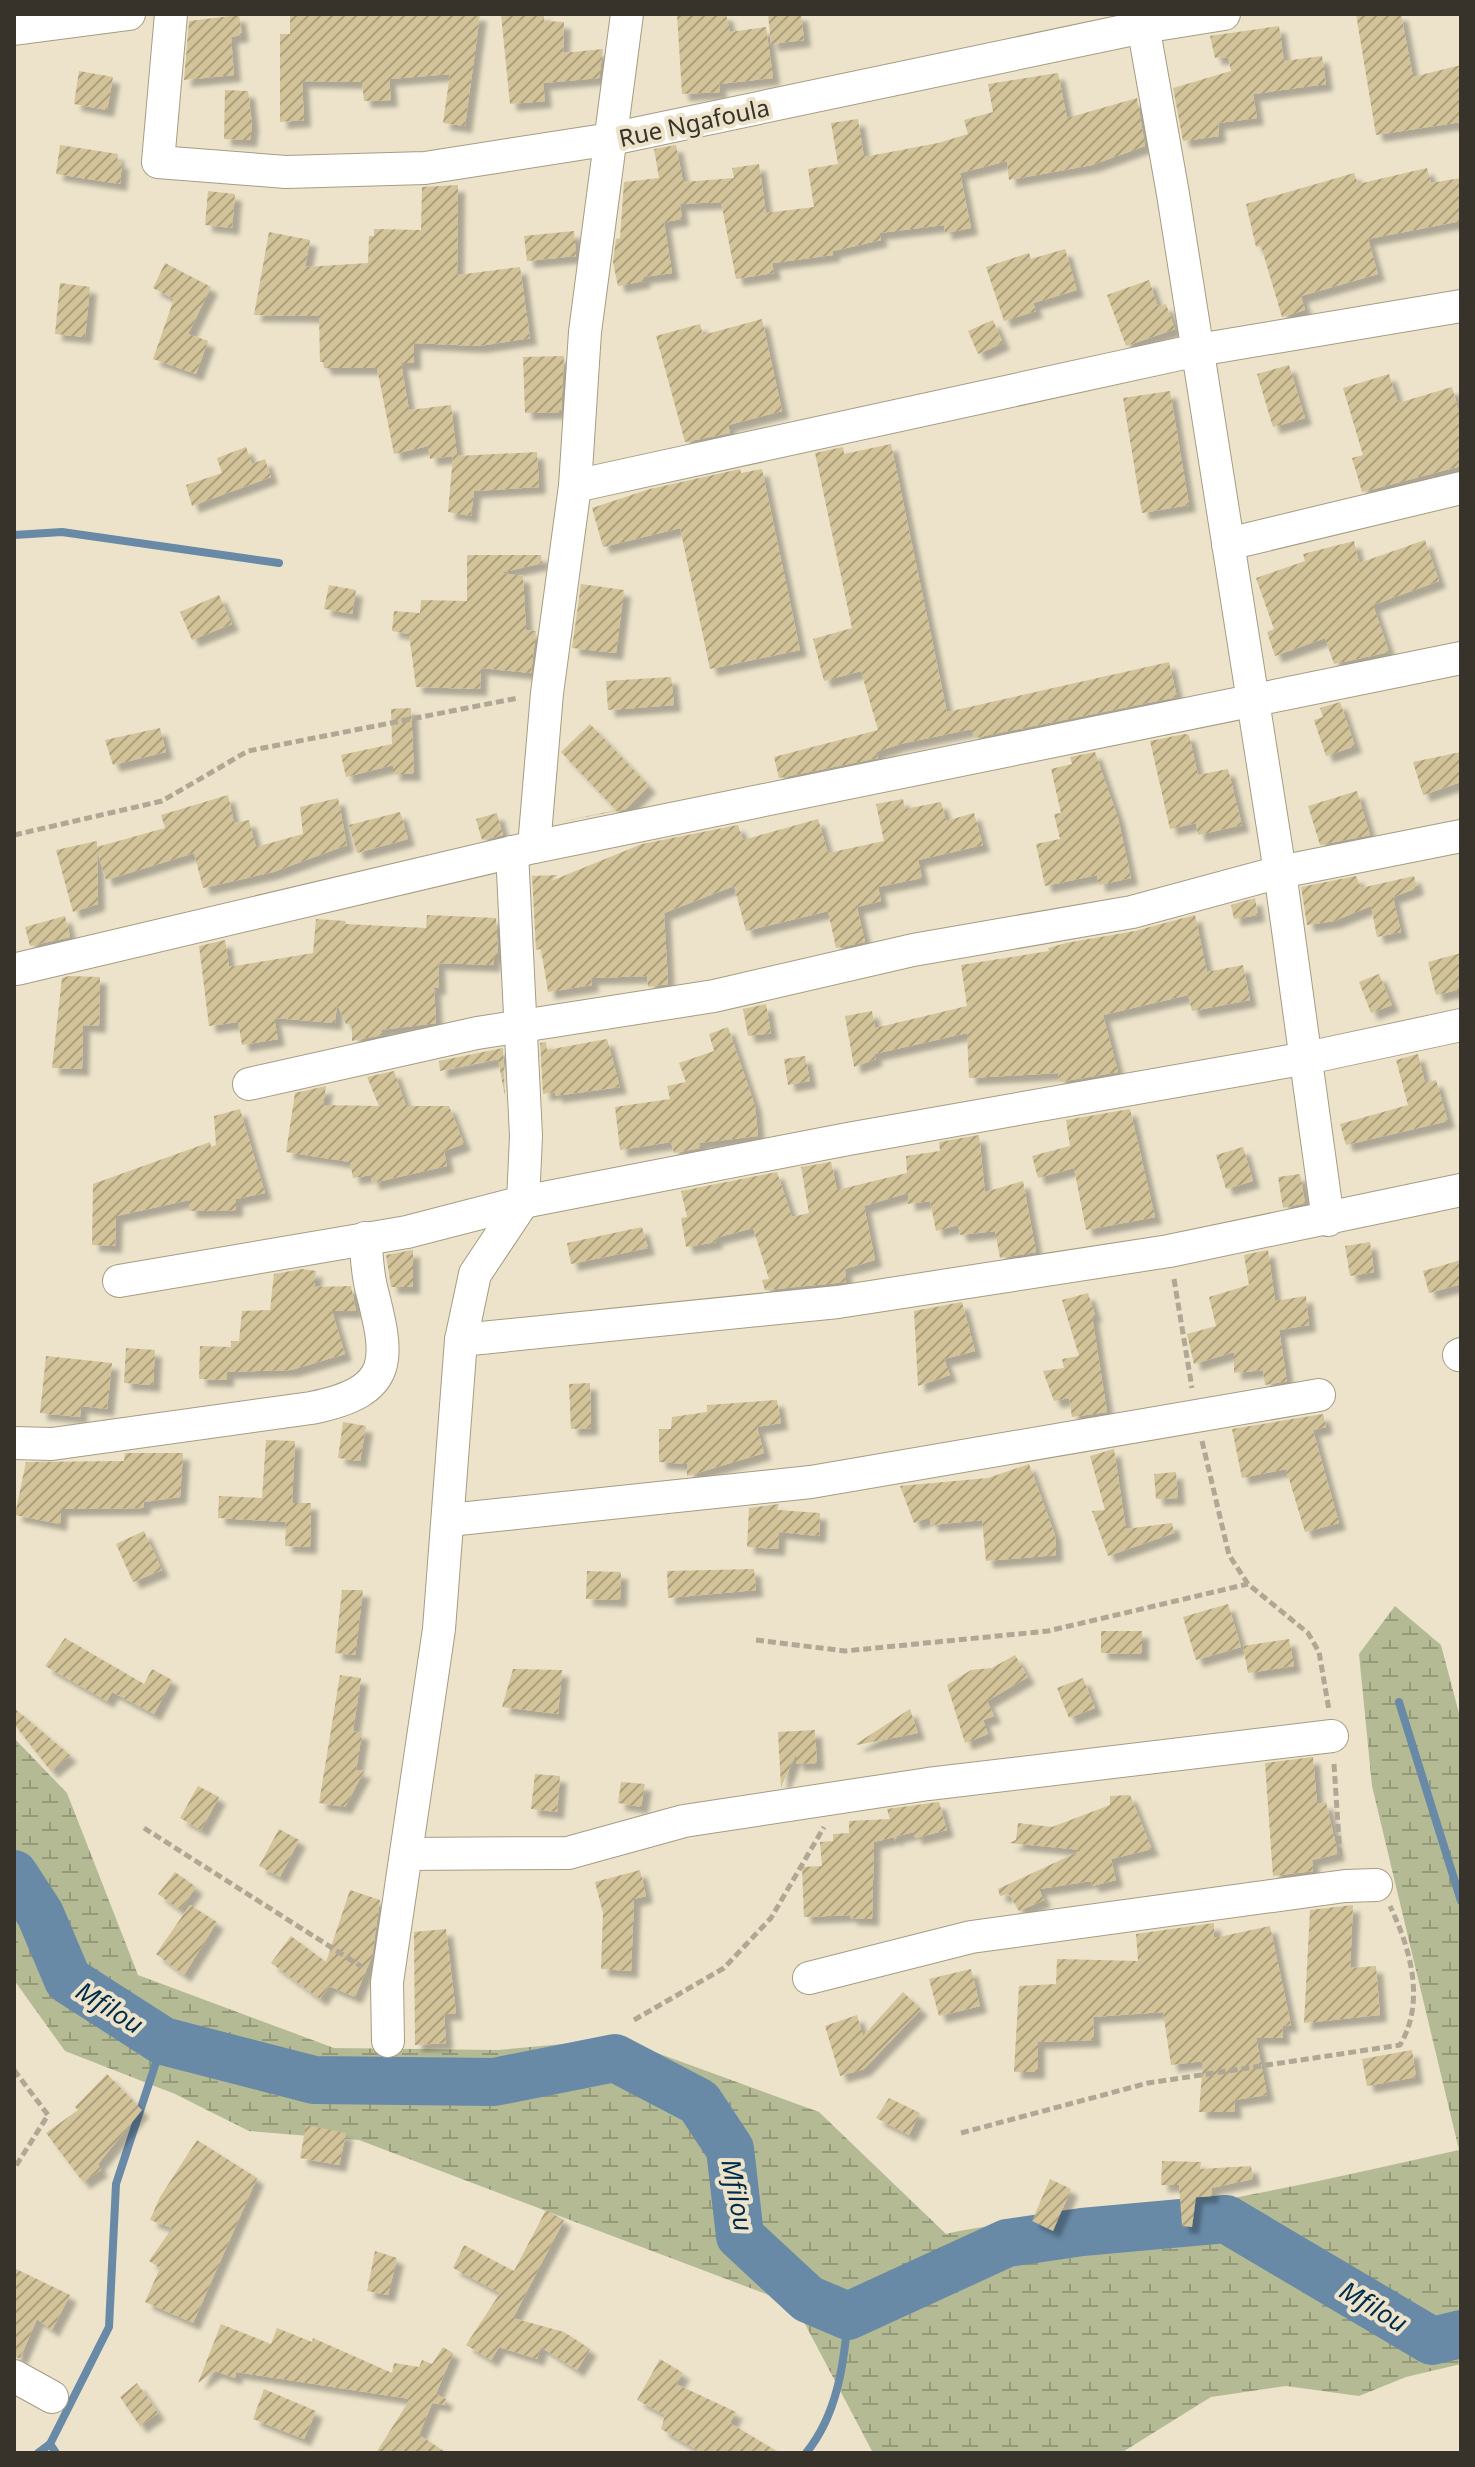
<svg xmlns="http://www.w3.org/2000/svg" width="1475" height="2467" font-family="'Noto Sans',sans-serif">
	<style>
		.wetland { fill: url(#wetland-marsh) }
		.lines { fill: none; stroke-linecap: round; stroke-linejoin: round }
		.stream { stroke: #688aa7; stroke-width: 8 }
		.river { stroke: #688aa7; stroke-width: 48 }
		.building { fill: url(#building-hatch); filter: url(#shadow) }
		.street-casing { stroke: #a59c84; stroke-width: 34 }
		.path { stroke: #b0a895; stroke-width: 5; stroke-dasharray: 8 4; stroke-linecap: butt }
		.street { stroke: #fff; stroke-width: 32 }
		.labels { text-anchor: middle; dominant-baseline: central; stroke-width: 8; stroke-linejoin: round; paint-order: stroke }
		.street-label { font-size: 24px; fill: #37332a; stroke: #ece3ca }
		.water-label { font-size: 26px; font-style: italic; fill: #002c4a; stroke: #ece3ca }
	</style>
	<defs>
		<pattern id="wetland-marsh" width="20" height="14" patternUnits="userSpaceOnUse" patternTransform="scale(2)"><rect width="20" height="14" fill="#b4bb94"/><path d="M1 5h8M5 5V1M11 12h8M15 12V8" fill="none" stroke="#939979"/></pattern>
		<pattern id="building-hatch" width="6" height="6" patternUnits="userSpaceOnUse" patternTransform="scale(2)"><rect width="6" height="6" fill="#d3c399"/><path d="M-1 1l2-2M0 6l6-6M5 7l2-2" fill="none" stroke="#ac9f7d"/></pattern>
		<filter id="shadow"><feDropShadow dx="7" dy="7" stdDeviation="2" flood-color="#0004"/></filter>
	</defs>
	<rect width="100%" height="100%" fill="#ece3ca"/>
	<path class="wetland" d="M1395,1606l46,39 20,76v643l-55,13 -47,19 -73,-10 -75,11 -90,56h-248l-78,-148 -436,-165 -110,-9 -74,-37 -110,-43 -51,-71v-242l53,55 71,182 196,73 164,2 121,-11 200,73 127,122c59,-15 107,-8 164,-16 118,-16 233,-42 349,-68l-87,-364 -13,-132z"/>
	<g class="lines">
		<g class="stream">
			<polyline points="14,535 62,532 279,563"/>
			<polyline points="1399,1702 1461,1901"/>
			<polyline points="38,2453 50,2444"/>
			<polyline points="56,2453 50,2444 109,2327 116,2184 163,2041"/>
			<path d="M806,2453c31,-38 38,-88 42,-137"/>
		</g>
		<polyline class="river" points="14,1874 40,1914 68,1980 163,2041 314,2080 494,2082 615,2058 699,2102 730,2149 740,2236 808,2299 848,2316 1007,2243 1082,2232 1226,2219 1432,2341 1461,2334"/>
	</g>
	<g class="building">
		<polygon points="290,14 480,14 465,126 443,123 450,74 389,79 391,100 364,101 362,82 302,81 304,120 280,122 280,34 290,34"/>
		<polygon points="501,14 544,14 544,21 564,22 563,53 603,49 599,78 543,83 545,101 510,104"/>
		<polygon points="677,14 726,14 730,32 766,27 773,78 719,84 720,92 682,94"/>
		<polygon points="768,14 801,14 804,40 771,44"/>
		<polygon points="1356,14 1401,14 1413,77 1461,65 1461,122 1376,135"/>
		<polygon points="239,15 242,35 231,37 234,75 184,80 189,21"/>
		<polygon points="1279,26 1284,61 1322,56 1326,84 1253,94 1257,118 1218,123 1219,136 1183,141 1173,88 1231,71 1228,57 1215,58 1210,36"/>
		<polygon points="79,71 113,77 107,110 74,104"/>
		<polygon points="1058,73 1067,118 1137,98 1145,146 1092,165 1009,180 1007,161 960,173 971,228 945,233 944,225 879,233 881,240 833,251 833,255 772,263 774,273 736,279 721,202 680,204 682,219 664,222 672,273 643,277 644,281 618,286 613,262 616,239 620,238 624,182 659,178 654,149 676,145 683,182 734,178 732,168 759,164 766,213 814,207 808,169 838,164 831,123 858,119 864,157 938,143 968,134 964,120 993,112 988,84"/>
		<polygon points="225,90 248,91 252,124 250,140 224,139"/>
		<polygon points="60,145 118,154 117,161 122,162 120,184 56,174"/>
		<polygon points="1427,168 1431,183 1461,178 1461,221 1368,239 1378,274 1301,296 1305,310 1282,317 1261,246 1256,247 1246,204 1354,173 1358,184"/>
		<polygon points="458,185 457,275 520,267 530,338 479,346 414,343 414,363 401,363 409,410 451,405 457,456 537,452 539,487 474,491 471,516 448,512 453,456 430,459 428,446 394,454 377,368 324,368 323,362 320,362 319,316 254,315 269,232 310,240 305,267 368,263 369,236 374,236 374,229 421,230 422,187"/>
		<polygon points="208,191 235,194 232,228 205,225"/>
		<polygon points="574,231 576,256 527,261 524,236"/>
		<polygon points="1065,249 1077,290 1033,303 1036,311 1004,321 986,267 1029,253 1031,259"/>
		<polygon points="165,263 211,287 188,334 208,341 196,374 153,359 174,299 153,288"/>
		<polygon points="1149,280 1158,307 1166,304 1175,329 1126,346 1107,295"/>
		<polygon points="60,283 90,287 85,337 55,334"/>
		<polygon points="762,319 782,411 728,425 730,433 685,442 656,336 700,324 703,335"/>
		<polygon points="993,320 1003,343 978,354 968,331"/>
		<polygon points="564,356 561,412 525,413 523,357"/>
		<polygon points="1289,365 1305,418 1273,427 1257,374"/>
		<polygon points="1389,374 1398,403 1452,387 1461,419 1461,466 1362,492 1352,458 1363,455 1343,388"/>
		<polygon points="1170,391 1189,505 1142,513 1123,398"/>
		<polygon points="891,444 947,712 1169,662 1177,697 974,738 972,729 900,744 876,752 878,758 779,778 774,757 878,730 861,671 824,681 813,639 852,628 815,453 843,447 844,454"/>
		<polygon points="246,447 252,464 265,459 271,477 192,506 186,485 222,473 217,458"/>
		<polygon points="740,469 741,473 762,469 800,650 710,669 680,528 603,547 592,508 650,489"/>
		<polygon points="1425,540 1439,581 1373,605 1389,652 1334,664 1325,638 1275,656 1267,632 1274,629 1256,578 1305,561 1303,554 1354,541 1359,563"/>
		<polygon points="467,555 541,555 542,563 500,573 523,576 526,630 536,631 531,673 481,668 480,689 416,687 409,634 392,631 394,611 420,613 421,600 467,601"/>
		<polygon points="581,584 624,590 616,653 572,648"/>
		<polygon points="329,585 356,590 352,614 324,609"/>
		<polygon points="219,595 232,624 192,640 180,612"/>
		<polygon points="671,677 674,705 608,710 606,681"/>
		<polygon points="1340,702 1355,746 1326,756 1314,720 1323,717 1320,708"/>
		<polygon points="411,708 414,774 393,774 393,765 346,777 341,755 392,744 391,709"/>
		<polygon points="590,724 649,786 626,809 555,823 616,810 561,752"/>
		<polygon points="160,728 166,752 113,765 105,740"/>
		<polygon points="1185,734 1189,735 1198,775 1228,769 1242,825 1198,835 1196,823 1170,829 1150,741"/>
		<polygon points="1095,752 1118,818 1131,878 1099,885 1097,875 1045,886 1036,844 1060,839 1054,814 1061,813 1051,769 1072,764 1070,757"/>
		<polygon points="1461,752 1461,782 1423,795 1413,762"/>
		<polygon points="1357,791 1370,835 1320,845 1308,806"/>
		<polygon points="228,795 234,823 249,820 256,847 303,834 300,807 338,798 347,845 273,872 203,888 194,853 106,880 97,851 98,904 73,912 56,850 97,841 97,847 165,828 161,815"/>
		<polygon points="903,799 905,809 941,802 946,821 974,813 983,845 918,860 922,878 878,887 881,901 857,907 865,942 836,948 828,911 746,931 734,886 664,913 668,984 648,987 647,976 591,978 592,985 548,992 541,949 536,950 532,876 558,875 551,881 642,844 738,825 743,840 818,819 828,853 884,841 876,804"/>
		<polygon points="400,812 408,839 357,853 349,825"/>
		<polygon points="497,813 503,835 482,840 476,819"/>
		<polygon points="1356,876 1361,888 1414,876 1417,888 1393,897 1401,932 1377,937 1371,906 1334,921 1307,925 1301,887"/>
		<polygon points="1255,898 1258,915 1234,919 1231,905"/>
		<polygon points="427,915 496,918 498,956 494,956 493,965 438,963 439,988 434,988 436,1023 381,1030 382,1035 352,1041 352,1025 346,1024 337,1004 335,1023 274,1018 278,1039 242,1045 238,1022 209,1026 199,946 225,940 229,967 313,953 316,919 346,921 345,924 426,928"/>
		<polygon points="1195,915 1207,972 1243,965 1250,1000 1192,1011 1188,995 1103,1015 1118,1072 1059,1082 1058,1073 969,1078 967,1033 874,1054 876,1059 854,1067 845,1016 872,1011 875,1028 967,1006 961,965 1049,951 1048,948 1066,943 1135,931"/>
		<polygon points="65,916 70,937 30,946 25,927"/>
		<polygon points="1461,953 1461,989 1436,995 1428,962"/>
		<polygon points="1379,974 1392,1005 1371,1013 1359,982"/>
		<polygon points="69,976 100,977 99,1026 83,1025 82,1069 52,1068 62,978"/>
		<polygon points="766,1004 771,1033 748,1036 743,1009"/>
		<polygon points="728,1027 755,1106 758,1136 699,1143 700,1148 674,1153 671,1142 620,1150 615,1107 670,1099 667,1086 686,1082 679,1063 714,1051 709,1034"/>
		<polygon points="607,1039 620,1087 555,1096 555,1092 543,1094 540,1043 546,1042 547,1050"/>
		<polygon points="503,1048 505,1097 498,1059 440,1071 439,1061"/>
		<polygon points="1418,1054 1425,1083 1436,1080 1448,1121 1346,1145 1340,1124 1408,1105 1396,1060"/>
		<polygon points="805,1056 810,1081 788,1085 784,1059"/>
		<polygon points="394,1071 406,1106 449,1106 464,1144 444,1151 447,1166 372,1183 371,1175 353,1178 350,1162 286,1152 295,1093 326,1086 323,1105 379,1106 367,1077"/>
		<polygon points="240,1109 265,1193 236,1199 236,1210 189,1211 189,1200 116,1216 115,1246 92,1245 93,1184 210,1142 211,1147 216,1145 214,1116"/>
		<polygon points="1130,1109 1155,1217 1086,1230 1074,1168 1038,1178 1032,1156 1070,1146 1066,1120"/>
		<polygon points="979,1135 985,1192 1023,1181 1036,1252 1000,1258 995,1231 960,1235 958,1225 936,1231 930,1201 908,1204 908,1193 864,1206 875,1260 845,1269 846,1282 765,1290 762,1280 769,1279 753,1228 715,1238 716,1242 686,1247 681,1218 687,1217 681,1191 777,1172 792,1217 809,1213 801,1167 831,1162 837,1190 907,1173 906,1156 940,1151 939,1142"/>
		<polygon points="1243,1147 1253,1181 1226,1189 1216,1155"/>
		<polygon points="1300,1174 1305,1203 1283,1208 1278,1177"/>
		<polygon points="642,1227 648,1248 571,1264 567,1243"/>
		<polygon points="1370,1242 1374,1272 1350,1276 1345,1246"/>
		<polygon points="413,1250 413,1287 391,1287 386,1255"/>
		<polygon points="1268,1250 1275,1301 1306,1296 1309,1325 1279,1330 1287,1381 1265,1385 1263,1370 1234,1373 1234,1352 1194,1364 1187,1334 1216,1326 1209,1297 1249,1285 1244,1255"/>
		<polygon points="1461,1260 1461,1284 1429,1293 1423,1271"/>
		<polygon points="302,1269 316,1271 314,1287 351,1286 356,1311 332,1311 345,1354 291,1370 227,1372 227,1380 199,1379 200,1346 231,1347 231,1341 239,1341 242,1311 270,1310 274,1274"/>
		<polygon points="1088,1293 1095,1315 1092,1316 1107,1412 1072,1417 1069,1398 1054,1401 1043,1371 1064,1368 1062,1359 1079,1356 1062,1300"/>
		<polygon points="962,1302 975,1351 944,1359 950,1375 918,1386 914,1311"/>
		<polygon points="126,1348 155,1350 153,1385 124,1383"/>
		<polygon points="46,1356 112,1363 107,1409 81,1406 80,1417 40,1413"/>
		<polygon points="590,1383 591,1428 571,1429 569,1384"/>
		<polygon points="777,1400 781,1423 757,1427 764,1453 687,1476 687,1464 659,1462 659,1429 671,1429 672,1417 707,1412 707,1405"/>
		<polygon points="1323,1414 1326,1427 1313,1430 1339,1523 1305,1532 1286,1469 1242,1478 1232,1429"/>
		<polygon points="343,1422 366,1426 360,1461 338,1458"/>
		<polygon points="266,1440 295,1441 292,1503 311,1503 310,1547 285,1546 286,1522 218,1518 219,1496 262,1498"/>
		<polygon points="1114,1449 1126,1529 1172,1523 1174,1533 1108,1556 1092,1511 1105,1510 1090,1456"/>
		<polygon points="125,1453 183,1453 180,1497 144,1502 143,1508 61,1509 60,1524 15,1515 26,1462 124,1461"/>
		<polygon points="1029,1464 1055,1535 1056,1555 986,1561 982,1520 931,1525 930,1517 914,1523 900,1486 988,1478"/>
		<polygon points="1176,1472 1178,1498 1156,1499 1154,1474"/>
		<polygon points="779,1504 777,1510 820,1513 819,1536 779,1532 778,1549 747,1547 749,1508"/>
		<polygon points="144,1531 162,1570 133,1582 116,1544"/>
		<polygon points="754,1569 756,1590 668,1598 667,1571"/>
		<polygon points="587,1571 621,1572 620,1600 586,1599"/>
		<polygon points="342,1590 363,1590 355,1655 335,1653"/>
		<polygon points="1228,1604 1241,1647 1196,1660 1183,1617"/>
		<polygon points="1101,1631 1142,1631 1142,1654 1101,1653"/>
		<polygon points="65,1638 144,1684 152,1669 172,1680 154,1714 112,1692 107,1701 45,1666"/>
		<polygon points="1289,1639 1294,1666 1248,1673 1243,1646"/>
		<polygon points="1015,1655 1028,1677 987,1701 994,1716 983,1720 988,1734 965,1743 947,1685 971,1670 992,1668"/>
		<polygon points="513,1669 562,1670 558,1714 502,1707"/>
		<polygon points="340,1675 361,1678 353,1731 362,1733 356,1770 364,1771 345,1807 319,1803"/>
		<polygon points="1083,1678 1095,1708 1069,1718 1057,1688"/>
		<polygon points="14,1708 70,1755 51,1771 14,1724"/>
		<polygon points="910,1709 918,1733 857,1745 856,1744"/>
		<polygon points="815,1730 817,1763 796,1764 796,1754 781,1787 778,1732"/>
		<polygon points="1313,1757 1317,1804 1326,1802 1338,1854 1312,1860 1313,1871 1273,1876 1265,1763"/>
		<polygon points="535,1774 560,1776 557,1812 531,1809"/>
		<polygon points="621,1782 645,1784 641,1807 618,1803"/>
		<polygon points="198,1786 219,1797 201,1830 180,1818"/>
		<polygon points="1130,1795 1152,1849 1111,1859 1116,1880 1092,1886 1091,1881 1039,1889 1044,1900 1019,1911 1009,1894 1000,1896 998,1889 1082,1850 1009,1843 1016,1840 1018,1823 1052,1827 1110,1805 1110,1796"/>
		<polygon points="939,1802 947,1830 915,1838 914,1832 897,1836 895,1841 894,1837 874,1842 872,1919 850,1918 850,1915 804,1917 802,1867 822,1866 820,1842 833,1841 833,1834 849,1833 849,1821 890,1819 887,1809"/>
		<polygon points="279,1829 299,1840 280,1877 259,1866"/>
		<polygon points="640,1870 646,1896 634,1899 631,1971 601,1969 603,1913 595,1882"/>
		<polygon points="175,1872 196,1887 180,1910 158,1894"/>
		<polygon points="350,1890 380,1900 372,1956 355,1997 329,1986 320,1999 271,1963 291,1936 326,1962"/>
		<polygon points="190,1905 217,1922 184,1975 156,1954"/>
		<polygon points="1353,1905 1350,1968 1376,1966 1380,2015 1304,2023 1310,1910"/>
		<polygon points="1214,1923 1214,1938 1270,1926 1291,2025 1282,2026 1283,2038 1256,2038 1267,2095 1234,2100 1235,2112 1199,2112 1203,2061 1171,2065 1163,2012 1093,2017 1094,2040 1038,2042 1038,2072 1014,2072 1019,1986 1056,1984 1057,1959 1138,1961 1136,1934"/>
		<polygon points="446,1929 456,2013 444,2014 446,2043 415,2045 414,1932"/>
		<polygon points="971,1969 980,2006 939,2016 929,1979"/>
		<polygon points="903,1992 921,2009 864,2069 840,2076 825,2026 857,2015 863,2036"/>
		<polygon points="1412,2050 1416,2077 1367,2086 1362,2059"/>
		<polygon points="107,2074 142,2110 98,2164 101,2170 83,2182 46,2133 78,2110 75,2107"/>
		<polygon points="889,2098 920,2113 909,2135 876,2118"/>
		<polygon points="306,2125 346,2133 339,2165 300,2158"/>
		<polygon points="197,2140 257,2178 193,2323 145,2302 160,2268 149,2261 172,2228 150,2220 160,2197"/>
		<polygon points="1162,2161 1201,2162 1200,2169 1251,2166 1253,2179 1211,2188 1212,2196 1196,2197 1192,2227 1182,2226 1179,2185 1161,2185"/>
		<polygon points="1050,2179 1071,2189 1053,2231 1032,2221"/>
		<polygon points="546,2210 564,2220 513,2318 564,2332 590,2349 577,2370 541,2347 537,2359 499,2347 491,2360 466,2345 500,2293 453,2268 464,2245 514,2271"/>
		<polygon points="375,2251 397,2258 388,2295 367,2291"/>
		<polygon points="14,2268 70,2295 52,2330 37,2319 20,2358 14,2357"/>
		<polygon points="221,2324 271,2344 277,2328 312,2342 313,2338 392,2373 394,2363 419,2367 422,2360 432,2364 443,2347 453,2353 436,2394 446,2399 444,2405 432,2403 419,2435 447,2453 376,2453 410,2399 236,2372 235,2378 215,2371 198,2383"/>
		<polygon points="660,2359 683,2373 676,2384 736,2412 730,2423 780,2453 702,2453 661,2429 665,2415 637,2400"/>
		<polygon points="137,2383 158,2413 140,2426 120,2397"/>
		<polygon points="264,2389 316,2411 304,2439 253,2419"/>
	</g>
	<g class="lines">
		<defs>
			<g id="street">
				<polyline points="171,14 158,162 286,172 425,168 611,139 1143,27 1224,14"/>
				<polyline points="1141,14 1173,194 1280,872 1328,1220"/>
				<polyline points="14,29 129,14"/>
				<polyline points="575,486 1198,350 1461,306"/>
				<polyline points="1228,544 1461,488"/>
				<polyline points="534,847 547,693 575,486 585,332 627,14"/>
				<polyline points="17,969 534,847 1461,658"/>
				<polyline points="249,1084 477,1033 714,996 913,950 1132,912 1280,872 1461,836"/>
				<polyline points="119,1281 407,1232 523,1202 848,1139 1307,1058 1461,1025"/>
				<polyline points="461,1340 838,1302 1169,1251 1461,1190"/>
				<polyline points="1459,1355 1461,1354"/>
				<path d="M14,1443l38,1 259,-36c86,-17 78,-50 60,-121 -4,-16 -4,-33 -6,-49"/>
				<polyline points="449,1520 811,1482 1319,1395"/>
				<polyline points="406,1854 568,1853 684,1821 928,1784 1332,1736"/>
				<polyline points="809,1978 971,1937 1345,1886 1376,1885"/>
				<polyline points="388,2041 387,1982 439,1629 461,1340 475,1274 523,1202 526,1136 512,852"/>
				<polyline points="14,2376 52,2397"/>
			</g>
		</defs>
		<use href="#street" class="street-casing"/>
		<g class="path">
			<polyline points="14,835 162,801 248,751 518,698"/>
			<polyline points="1174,1279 1192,1388"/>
			<polyline points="1202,1441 1229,1555 1248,1584 1308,1633 1319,1652 1329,1710"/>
			<polyline points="756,1640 845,1651 1048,1631 1248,1584"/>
			<polyline points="1334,1764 1340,1857"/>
			<polyline points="144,1828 362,1967"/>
			<polyline points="634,2020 724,1968 771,1918 824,1827"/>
			<polyline points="14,2070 48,2115 14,2169"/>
			<path d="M961,2133l187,-50 252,-38c26,-44 10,-97 -10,-139"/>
		</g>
		<use href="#street" class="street"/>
	</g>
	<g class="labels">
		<g class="street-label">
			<text transform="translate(694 122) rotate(-12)">Rue Ngafoula</text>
		</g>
		<g class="water-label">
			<text transform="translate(110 2007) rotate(32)">Mfilou</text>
			<text transform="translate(738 2195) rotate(79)">Mfilou</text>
			<text transform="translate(1374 2306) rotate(31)">Mfilou</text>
		</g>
	</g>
	<rect width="1475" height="2467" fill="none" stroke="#37332a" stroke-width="32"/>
</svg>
